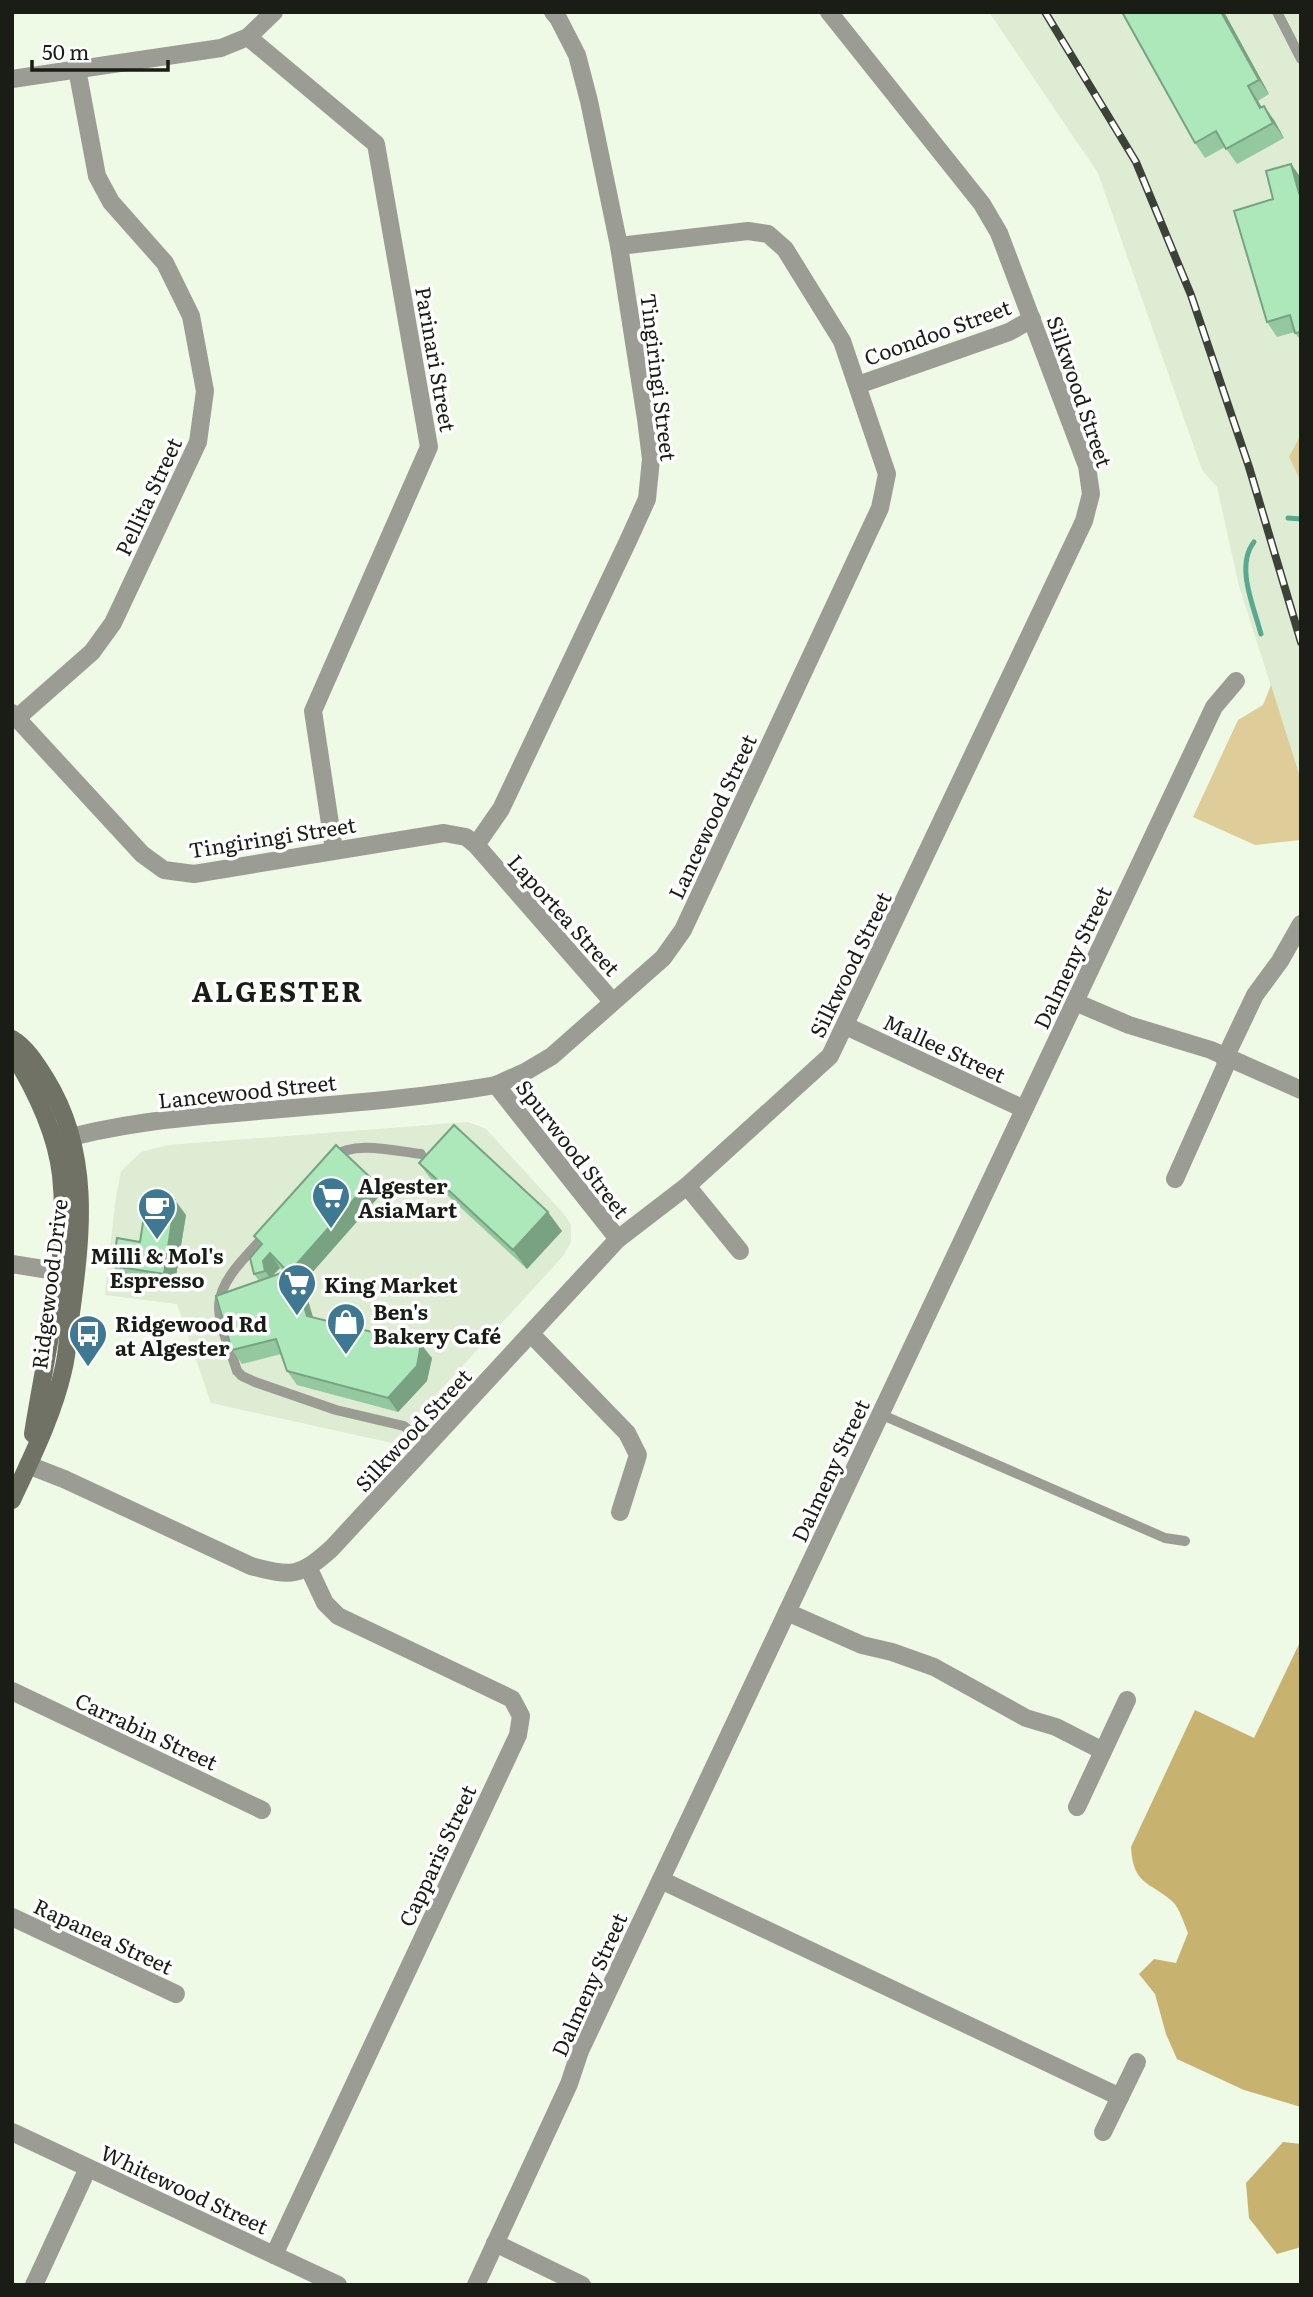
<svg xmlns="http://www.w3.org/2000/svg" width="1313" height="2297" font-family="Literata,serif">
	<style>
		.built { fill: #deecd3 }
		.green { fill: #decd99 }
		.forest { fill: #c7b26f }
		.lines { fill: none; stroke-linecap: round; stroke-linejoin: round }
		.stream { stroke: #58a98f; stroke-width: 5 }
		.service { stroke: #9b9c94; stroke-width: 10 }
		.minor { stroke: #9b9c94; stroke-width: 18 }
		.tertiary { stroke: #9b9c94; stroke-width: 18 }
		.secondary { stroke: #717266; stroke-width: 18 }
		.rail-casing { stroke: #3d4239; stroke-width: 8 }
		.rail { stroke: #fff; stroke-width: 5; stroke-dasharray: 16; stroke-linecap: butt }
		.wall { fill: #94c89f; fill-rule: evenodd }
		.shaded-wall { fill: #78a282 }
		.building { fill: #ace8b9; stroke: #78a282; stroke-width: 2 }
		.labels { text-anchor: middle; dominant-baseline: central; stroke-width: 7; stroke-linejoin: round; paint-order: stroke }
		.street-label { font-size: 21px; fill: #191d16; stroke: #fff }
		.poi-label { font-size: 21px; font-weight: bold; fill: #191d16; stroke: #fff; text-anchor: start }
		.district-label { font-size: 28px; font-weight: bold; letter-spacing: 2px; fill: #191d16; stroke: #fff }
	</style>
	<rect width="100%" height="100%" fill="#eef9e6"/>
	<g class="built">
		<polygon points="989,12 1301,12 1301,434 1289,457 1301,482 1301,780 1239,586 1217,487 1202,470 1098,173"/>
		<polygon points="468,1122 486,1129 563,1213 571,1225 571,1242 564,1255 392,1443 211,1403 177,1304 105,1295 115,1203 121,1171 141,1152 168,1145"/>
	</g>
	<g class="green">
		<polygon points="1301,434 1301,482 1289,457"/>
		<polygon points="1271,685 1301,780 1301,840 1255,845 1193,817 1238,720 1263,705"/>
	</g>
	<g class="forest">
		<path d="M1301,1640v467l-57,-17 -67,-31 -11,-25 -11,-40 -16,-20 15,-15 22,4 12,-30c-4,-9 -8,-24 -15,-31 -23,-21 -40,-16 -42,-55l64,-137 59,28z"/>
		<polygon points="1283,2142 1301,2144 1301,2247 1277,2254 1249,2218 1246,2183"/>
	</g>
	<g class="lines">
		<g class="stream">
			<polyline points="1288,518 1301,519"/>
			<path d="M1254,542c-19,24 0,65 7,92"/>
		</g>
		<g class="service">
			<polyline points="1277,12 1301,59"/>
			<path d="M332,1157c23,-17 62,-6 89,-3"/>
			<path d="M267,1233c-17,20 -47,45 -48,73 0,21 12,45 18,65l5,5 13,6 81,28 68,16 24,20"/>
			<polyline points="880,1414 1165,1538 1185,1541"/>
		</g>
		<g class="minor">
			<polyline points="248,37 376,144 429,447 313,711 334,850"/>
			<polyline points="12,79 221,48 248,37 274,12"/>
			<polyline points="858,385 1009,332 1032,319"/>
			<polyline points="12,713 142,854 164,870 194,874 444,833 466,837 476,845 612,1001"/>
			<polyline points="17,718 92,652 113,623 198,442 205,391 191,316 165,263 111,202 97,176 77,69"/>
			<polyline points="476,845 501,809 628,541 647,499 651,459 646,419 619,246 589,101 577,55 558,18 553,12"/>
			<polyline points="1075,1002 1129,1025 1211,1050 1301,1090"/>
			<polyline points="846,1026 1024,1109"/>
			<polyline points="496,1085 525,1072 552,1056 663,958 683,930 880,508 887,474 842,341 785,249 768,234 748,231 619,246"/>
			<polyline points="1175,1179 1225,1067 1226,1056 1255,995 1280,961 1301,924"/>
			<polyline points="687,1186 740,1251"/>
			<polyline points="12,1264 74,1274"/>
			<polyline points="531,1334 627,1433 638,1455 620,1512"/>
			<polyline points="787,1612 862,1645 892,1652 934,1667 1026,1718 1056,1727 1103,1751"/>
			<polyline points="12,1691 262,1810"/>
			<polyline points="1077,1807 1127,1700"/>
			<polyline points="661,1880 1120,2097"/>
			<polyline points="12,1917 176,1994"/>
			<polyline points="12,2132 338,2285"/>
			<polyline points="1103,2132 1137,2062"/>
			<polyline points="495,2243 582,2285"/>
			<polyline points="274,2255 518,1735 521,1716 512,1699 338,1616 325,1603 309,1569"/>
			<polyline points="34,2285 88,2168"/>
			<polyline points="476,2285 569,2084 580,2051 1214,707 1236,681"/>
		</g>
		<g class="tertiary">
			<path d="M57,1141c58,-17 119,-23 179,-28 87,-8 174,-13 260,-28l122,154"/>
			<path d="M28,1465l36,14 187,87c41,11 49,11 81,-18l286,-309 69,-53 143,-130 254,-535 7,-27 -4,-28 -88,-233 -17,-29 -153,-192"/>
		</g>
		<g class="secondary">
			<path d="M12,1039c15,9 25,26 34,40 45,73 36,153 25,234 -3,19 -3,39 -8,58 -10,44 -32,88 -51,129"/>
			<path d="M12,1052c23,37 44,80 49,123 9,84 -15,175 -28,259"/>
		</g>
		<defs>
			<polyline id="rail" points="1045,12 1136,162 1191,295 1249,467 1301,642"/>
		</defs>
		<use href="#rail" class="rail-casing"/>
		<use href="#rail" class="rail"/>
	</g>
	<g class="wall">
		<polygon points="1122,12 1224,12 1269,94 1258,101 1262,107 1274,120 1284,138 1237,164 1225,147 1205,158 1195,143"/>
		<polygon points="1291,164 1301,178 1301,332 1295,332 1277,337 1267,322 1273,199"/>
		<polygon points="1301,332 1301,341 1295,333"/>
		<polygon points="419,1163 562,1231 527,1269 433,1182"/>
		<path d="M372,1179l10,14 -79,90 10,35 119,40 -5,23 -29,31 -101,-27 -10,-14 -6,-17 -39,10 -10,-14 27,-69 -5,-7 7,-28 -7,-10zM280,1268l4,4 -11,3z"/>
		<polygon points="186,1215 174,1288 123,1280 113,1266 140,1242"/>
	</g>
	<g class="shaded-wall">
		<polygon points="1221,12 1224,12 1269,94 1259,80"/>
		<polygon points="1248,86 1258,101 1270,123 1260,108"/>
		<polygon points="1264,106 1274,120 1284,138 1273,123"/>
		<polygon points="1291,164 1301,178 1301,195 1299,193"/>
		<polygon points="372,1179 382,1193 303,1283 317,1331 307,1316 293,1268"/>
		<polygon points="175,1200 186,1215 174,1288 164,1274"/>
		<polygon points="548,1212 562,1231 527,1269 513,1250"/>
		<polygon points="270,1253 280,1268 273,1275 276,1285 265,1271 263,1261"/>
		<polygon points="421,1344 432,1358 427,1381 398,1412 388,1398"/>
	</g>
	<g class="building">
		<polygon points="1122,12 1221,12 1259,80 1248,86 1260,108 1264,106 1273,123 1226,149 1216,131 1195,143"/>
		<polygon points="1291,164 1299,193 1301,192 1301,332 1295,333 1290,315 1267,322 1234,211 1273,199 1266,171"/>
		<polygon points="454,1125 548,1212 513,1250 419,1163"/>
		<polygon points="336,1145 372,1179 293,1268 307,1316 421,1344 417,1366 388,1398 287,1371 276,1339 232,1350 216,1296 287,1271 270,1253 263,1261 265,1271 254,1274 250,1258 262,1244 254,1236"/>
		<polygon points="162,1198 175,1200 164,1274 113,1266 117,1238 140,1242 146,1203 161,1205"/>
	</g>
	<defs>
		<symbol id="supermarket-pin" viewBox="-11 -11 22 30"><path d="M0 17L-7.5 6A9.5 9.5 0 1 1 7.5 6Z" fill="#3e7891" stroke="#fff"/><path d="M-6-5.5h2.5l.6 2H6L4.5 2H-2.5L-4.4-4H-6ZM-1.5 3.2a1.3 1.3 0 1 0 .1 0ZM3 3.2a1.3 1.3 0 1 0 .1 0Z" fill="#fff"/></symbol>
		<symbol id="cafe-pin" viewBox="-11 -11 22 30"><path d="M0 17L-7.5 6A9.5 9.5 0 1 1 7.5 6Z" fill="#3e7891" stroke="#fff"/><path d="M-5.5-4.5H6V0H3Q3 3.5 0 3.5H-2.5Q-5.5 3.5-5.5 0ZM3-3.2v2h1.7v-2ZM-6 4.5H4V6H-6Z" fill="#fff"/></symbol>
		<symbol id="shop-pin" viewBox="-11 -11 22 30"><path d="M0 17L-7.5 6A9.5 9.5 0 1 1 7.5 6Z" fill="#3e7891" stroke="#fff"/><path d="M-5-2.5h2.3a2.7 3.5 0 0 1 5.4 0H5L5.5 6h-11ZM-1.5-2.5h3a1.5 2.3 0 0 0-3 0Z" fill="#fff"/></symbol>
		<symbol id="bus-pin" viewBox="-11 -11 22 30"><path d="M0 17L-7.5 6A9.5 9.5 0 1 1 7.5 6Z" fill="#3e7891" stroke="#fff"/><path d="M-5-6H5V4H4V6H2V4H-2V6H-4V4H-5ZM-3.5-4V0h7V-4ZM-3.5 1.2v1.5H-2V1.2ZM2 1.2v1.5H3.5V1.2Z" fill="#fff"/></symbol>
	</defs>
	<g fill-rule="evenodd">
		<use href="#supermarket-pin" x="309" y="1174" width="44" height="60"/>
		<use href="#cafe-pin" x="135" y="1185" width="44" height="60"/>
		<use href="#supermarket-pin" x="275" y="1261" width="44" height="60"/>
		<use href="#shop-pin" x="324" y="1300" width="44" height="60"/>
		<use href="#bus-pin" x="66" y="1312" width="44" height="60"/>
	</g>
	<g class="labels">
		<g class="street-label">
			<text transform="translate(937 331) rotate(-20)">Coondoo Street</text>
			<text transform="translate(437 359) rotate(80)">Parinari Street</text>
			<text transform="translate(660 377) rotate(83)">Tingiringi Street</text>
			<text transform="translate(1081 391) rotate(71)">Silkwood Street</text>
			<text transform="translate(147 496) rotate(-65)">Pellita Street</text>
			<text transform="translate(711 816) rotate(-65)">Lancewood Street</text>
			<text transform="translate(272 836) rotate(-9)">Tingiringi Street</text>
			<text transform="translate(565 914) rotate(48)">Laportea Street</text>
			<text transform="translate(1071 957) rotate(-65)">Dalmeny Street</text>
			<text transform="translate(849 964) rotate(-64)">Silkwood Street</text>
			<text transform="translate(945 1047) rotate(25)">Mallee Street</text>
			<text transform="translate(247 1090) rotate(-6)">Lancewood Street</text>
			<text transform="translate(574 1148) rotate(52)">Spurwood Street</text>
			<text transform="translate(48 1284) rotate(-83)">Ridgewood Drive</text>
			<text transform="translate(412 1429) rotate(-47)">Silkwood Street</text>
			<text transform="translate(829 1470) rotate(-65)">Dalmeny Street</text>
			<text transform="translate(147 1730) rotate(25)">Carrabin Street</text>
			<text transform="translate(436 1855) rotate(-65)">Capparis Street</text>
			<text transform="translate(104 1935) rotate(25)">Rapanea Street</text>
			<text transform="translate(588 1984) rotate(-66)">Dalmeny Street</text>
			<text transform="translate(185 2188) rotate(25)">Whitewood Street</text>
		</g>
		<g class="poi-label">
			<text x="358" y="1184">Algester<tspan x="358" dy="24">AsiaMart</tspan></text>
			<text x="157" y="1254" text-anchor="middle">Milli &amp; Mol's<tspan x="157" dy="24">Espresso</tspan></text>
			<text x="324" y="1283">King Market</text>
			<text x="373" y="1310">Ben's<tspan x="373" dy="24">Bakery Café</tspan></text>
			<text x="115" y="1322">Ridgewood Rd<tspan x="115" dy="24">at Algester</tspan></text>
		</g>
		<g class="district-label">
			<text x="278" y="990">ALGESTER</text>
		</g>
	</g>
	<rect width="1313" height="2297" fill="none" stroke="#191d16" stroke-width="28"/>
	<path d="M32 60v10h136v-10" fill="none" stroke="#191d16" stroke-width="3.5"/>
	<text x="42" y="60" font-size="21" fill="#191d16" stroke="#ffffff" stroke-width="5" paint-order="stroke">50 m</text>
</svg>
